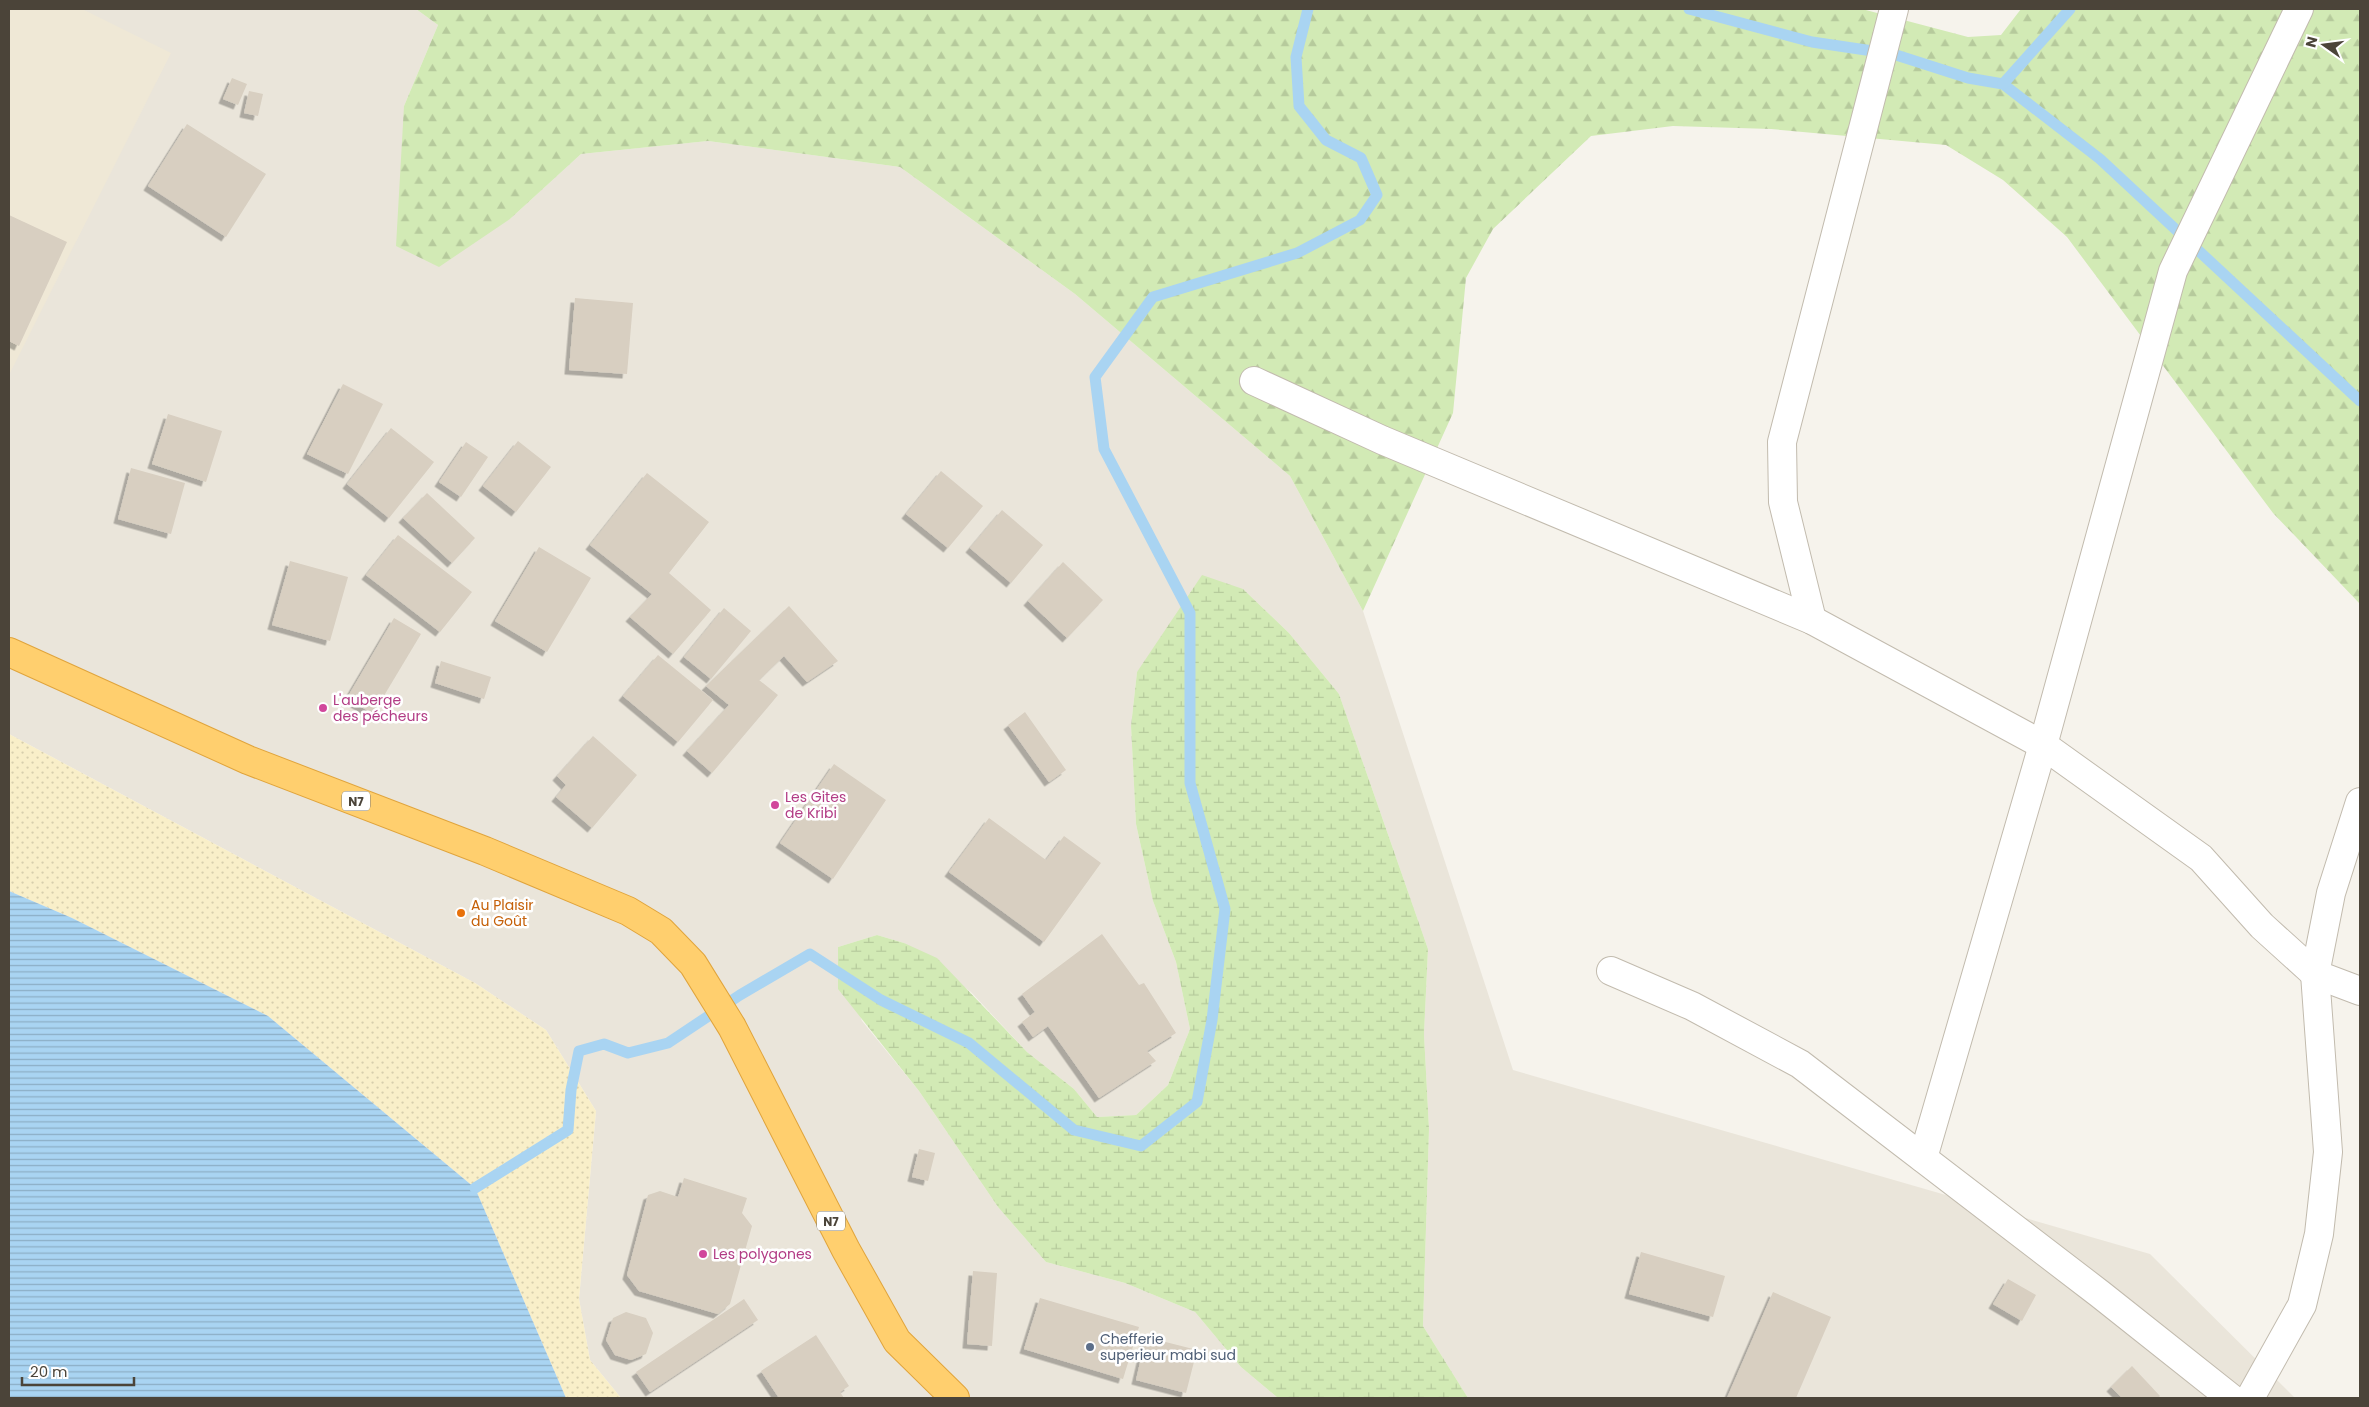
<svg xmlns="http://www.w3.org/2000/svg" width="2369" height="1407" font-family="Poppins,sans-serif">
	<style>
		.residential { fill: #eae5da }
		.education { fill: #efe8d6 }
		.forest { fill: url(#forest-firs) }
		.wetland { fill: url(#wetland-marsh) }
		.sand { fill: url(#sand-dots) }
		.water { fill: url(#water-rules) }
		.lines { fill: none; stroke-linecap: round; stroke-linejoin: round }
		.stream { stroke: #a9d4f2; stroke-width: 11 }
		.building { fill: #d8cfc1; filter: url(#shadow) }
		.street-casing { stroke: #c2bbae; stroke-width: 30 }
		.highway-casing { stroke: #e0a43c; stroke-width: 30 }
		.street { stroke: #fff; stroke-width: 28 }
		.highway { stroke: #ffcf6e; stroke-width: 28 }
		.hotel-dot { fill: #d1479c; stroke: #fff; stroke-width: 2 }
		.food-dot { fill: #e8710a; stroke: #fff; stroke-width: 2 }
		.service-dot { fill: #5c6f8a; stroke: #fff; stroke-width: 2 }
		.labels { text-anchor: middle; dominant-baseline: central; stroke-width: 5; stroke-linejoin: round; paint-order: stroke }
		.shield { fill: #fff; stroke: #817c74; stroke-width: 1 }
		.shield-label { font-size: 12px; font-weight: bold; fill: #4b4439 }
		.hotel-label { font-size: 14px; fill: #b23c85; stroke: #fff; text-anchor: start }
		.food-label { font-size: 14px; fill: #c56008; stroke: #fff; text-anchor: start }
		.service-label { font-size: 14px; fill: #4e5e75; stroke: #fff; text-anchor: start }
	</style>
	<defs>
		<pattern id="forest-firs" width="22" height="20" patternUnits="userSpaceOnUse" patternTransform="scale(1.25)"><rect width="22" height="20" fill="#d2eab5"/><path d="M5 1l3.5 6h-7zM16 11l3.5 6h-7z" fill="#b6ca9c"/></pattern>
		<pattern id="wetland-marsh" width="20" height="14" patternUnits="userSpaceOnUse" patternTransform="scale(1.25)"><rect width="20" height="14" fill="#d2eab5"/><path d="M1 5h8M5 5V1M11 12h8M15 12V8" fill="none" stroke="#b6ca9c"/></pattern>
		<pattern id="sand-dots" width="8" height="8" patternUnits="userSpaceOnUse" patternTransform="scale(1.25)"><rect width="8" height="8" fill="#f9efc9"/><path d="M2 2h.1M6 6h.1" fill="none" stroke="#d7cead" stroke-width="1.8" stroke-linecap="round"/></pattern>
		<pattern id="water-rules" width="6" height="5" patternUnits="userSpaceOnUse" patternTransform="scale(1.25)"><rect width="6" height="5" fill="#a9d4f2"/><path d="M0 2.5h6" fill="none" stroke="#8caec5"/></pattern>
		<filter id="shadow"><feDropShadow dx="-4.5" dy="4.5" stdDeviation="0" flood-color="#0004"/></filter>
	</defs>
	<rect width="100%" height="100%" fill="#f6f3ec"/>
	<polygon class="residential" points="9,9 416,9 438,25 404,106 510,219 581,154 708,141 900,167 1075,294 1290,476 1363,611 1513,1070 2150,1254 2295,1398 1468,1398 1423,1326 1429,1129 1424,1034 1428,949 1339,694 1289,633 1243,589 1137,672 1131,726 1136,824 1153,901 1176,962 1190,1029 1168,1085 1136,1115 1097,1117 1074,1089 1027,1052 971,992 904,943 877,935 838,947 862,1021 919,1091 998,1207 1046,1262 1125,1283 1195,1312 1241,1367 1278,1398 621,1398 590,1360 579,1299 596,1111 546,1030 475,983 9,734"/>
	<polygon class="education" points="9,9 82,9 171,53 9,375"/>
	<polygon class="forest" points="416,9 1862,9 1968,37 2001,35 2021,9 2360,9 2360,604 2273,513 2067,237 2003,180 1946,145 1771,129 1673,126 1591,136 1493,229 1466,278 1453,413 1363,611 1290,476 1075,294 900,167 708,141 581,154 510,219 439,267 396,246 404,106 438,25"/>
	<polygon class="wetland" points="1202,575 1243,589 1289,633 1339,694 1428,949 1424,1034 1429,1129 1423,1326 1468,1398 1278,1398 1241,1367 1195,1312 1125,1283 1046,1262 998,1207 919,1091 838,989 838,947 877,935 904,943 937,958 1027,1052 1074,1089 1097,1117 1136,1115 1168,1085 1190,1029 1176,962 1153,901 1136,824 1131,726 1137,672"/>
	<polygon class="sand" points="9,734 475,983 546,1030 596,1111 579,1299 590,1360 621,1398 566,1398 475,1188 268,1016 72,918 9,891"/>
	<polygon class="water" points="9,891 72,918 268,1016 475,1188 566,1398 9,1398"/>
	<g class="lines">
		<g class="stream">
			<polyline points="1689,9 1812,42 1893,54 1968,78 2003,84 2100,159 2360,401"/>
			<polyline points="2003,84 2070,9"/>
			<polyline points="475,1188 568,1130 571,1090 579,1051 604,1044 628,1053 668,1043 740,995 810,954 881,1000 969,1043 1074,1130 1141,1146 1197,1102 1212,1020 1225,909 1190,783 1190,613 1104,449 1095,377 1153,297 1297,253 1360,220 1377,195 1361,158 1326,140 1299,106 1296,57 1308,9"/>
		</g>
	</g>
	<g class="building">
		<polygon points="232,78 247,84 238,105 223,99"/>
		<polygon points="249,91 263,94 258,116 244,113"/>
		<polygon points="187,124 266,174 226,237 148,186"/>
		<polygon points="9,215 67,242 19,346 9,341"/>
		<polygon points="575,298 633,303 627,374 569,370"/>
		<polygon points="343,384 383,404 348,474 307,454"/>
		<polygon points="168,414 222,431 206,482 152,464"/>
		<polygon points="391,428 434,462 389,518 347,484"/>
		<polygon points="518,441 551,467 516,512 483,486"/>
		<polygon points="466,442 488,457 461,497 439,482"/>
		<polygon points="131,468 185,483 171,534 118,519"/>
		<polygon points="941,471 983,506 948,548 906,514"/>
		<polygon points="647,473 709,522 669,573 711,610 673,654 630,617 652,594 590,545"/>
		<polygon points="427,493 475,538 452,563 403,518"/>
		<polygon points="1002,510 1043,545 1011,583 970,548"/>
		<polygon points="398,535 472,592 440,632 366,575"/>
		<polygon points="539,547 591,578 547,652 495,621"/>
		<polygon points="290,561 348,577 330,641 272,625"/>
		<polygon points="1063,562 1103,600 1067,638 1028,601"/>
		<polygon points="789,606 838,661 807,682 784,656 759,680 778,695 712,773 687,751 729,705 706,686"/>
		<polygon points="724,608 751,631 711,679 684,657"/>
		<polygon points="394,618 421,634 373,714 347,698"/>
		<polygon points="658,655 713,700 678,742 623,696"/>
		<polygon points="441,661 491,677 484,699 435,683"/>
		<polygon points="1025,712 1066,770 1049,782 1008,725"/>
		<polygon points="593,736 637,775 592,828 556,797 566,785 557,776"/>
		<polygon points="834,764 886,800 833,879 780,843"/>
		<polygon points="989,818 1046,860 1064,836 1101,863 1044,942 949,872"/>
		<polygon points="1102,934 1139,985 1144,983 1176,1033 1147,1051 1156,1061 1099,1098 1048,1026 1033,1037 1022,1022 1035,1012 1022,994"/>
		<polygon points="919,1149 935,1153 928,1181 912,1177"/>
		<polygon points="684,1178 747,1198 742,1213 752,1226 730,1304 718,1314 639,1291 627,1275 648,1195 660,1191 678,1197"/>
		<polygon points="1641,1252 1725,1276 1713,1317 1629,1294"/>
		<polygon points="973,1271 997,1273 992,1346 967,1344"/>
		<polygon points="2008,1279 2036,1295 2022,1321 1993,1304"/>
		<polygon points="1773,1292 1831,1317 1796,1398 1727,1398"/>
		<polygon points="1040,1298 1139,1327 1123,1379 1024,1349"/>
		<polygon points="744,1299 758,1320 650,1392 636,1372"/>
		<polygon points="626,1312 646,1318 653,1333 646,1354 631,1360 615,1355 606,1340 613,1318"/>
		<polygon points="816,1335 849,1386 840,1392 844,1398 779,1398 761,1371"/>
		<polygon points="1146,1337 1197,1350 1186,1393 1136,1380"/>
		<polygon points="2132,1366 2160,1396 2158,1398 2122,1398 2111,1387"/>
	</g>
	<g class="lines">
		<defs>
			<g id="street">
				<polyline points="1254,381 1382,440 1812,620 2043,745 2201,858 2262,926 2315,974 2360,991"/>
				<polyline points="1812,620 1783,502 1782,442 1894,9"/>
				<polyline points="1611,971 1692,1006 1800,1064 2100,1294 2231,1398"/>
				<polyline points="1923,1158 2043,745 2173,271 2299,9"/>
				<polyline points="2250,1398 2302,1305 2319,1234 2328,1152 2315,974 2331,893 2360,802"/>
			</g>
			<polyline id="highway" points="9,652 248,760 485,851 628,911 661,931 693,964 732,1027 846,1250 897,1341 955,1398"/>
		</defs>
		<use href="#street" class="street-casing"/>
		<use href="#highway" class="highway-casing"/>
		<use href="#street" class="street"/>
		<use href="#highway" class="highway"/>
	</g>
	<g class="hotel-dot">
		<circle cx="323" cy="708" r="5"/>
		<circle cx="775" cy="805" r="5"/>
		<circle cx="703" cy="1254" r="5"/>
	</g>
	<circle class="food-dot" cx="461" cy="913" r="5"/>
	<circle class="service-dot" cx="1090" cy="1347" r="5"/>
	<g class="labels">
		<g class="shield">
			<rect x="342" y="791.5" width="28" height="19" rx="4"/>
			<rect x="817" y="1211.5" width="28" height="19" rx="4"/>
		</g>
		<g class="shield-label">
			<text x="356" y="801">N7</text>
			<text x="831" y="1221">N7</text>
		</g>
		<g class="hotel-label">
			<text x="333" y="700">L'auberge<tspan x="333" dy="16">des pécheurs</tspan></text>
			<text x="785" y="797">Les Gites<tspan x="785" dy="16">de Kribi</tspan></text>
			<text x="713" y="1254">Les polygones</text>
		</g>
		<g class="food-label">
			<text x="471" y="905">Au Plaisir<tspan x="471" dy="16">du Goût</tspan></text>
		</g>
		<g class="service-label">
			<text x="1100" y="1339">Chefferie<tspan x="1100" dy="16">superieur mabi sud</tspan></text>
		</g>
	</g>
	<rect width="2369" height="1407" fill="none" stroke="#4b4439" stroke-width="20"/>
	<g transform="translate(2324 45) rotate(284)" stroke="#ffffff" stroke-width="4" paint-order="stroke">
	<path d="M0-4L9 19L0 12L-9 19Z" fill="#4b4439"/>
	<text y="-8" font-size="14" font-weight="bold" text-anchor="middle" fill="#4b4439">N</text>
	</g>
	<path d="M22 1377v8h112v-8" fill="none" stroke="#4b4439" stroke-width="2.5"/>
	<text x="30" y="1377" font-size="15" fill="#4b4439" stroke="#ffffff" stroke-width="4" paint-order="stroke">20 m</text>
</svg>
